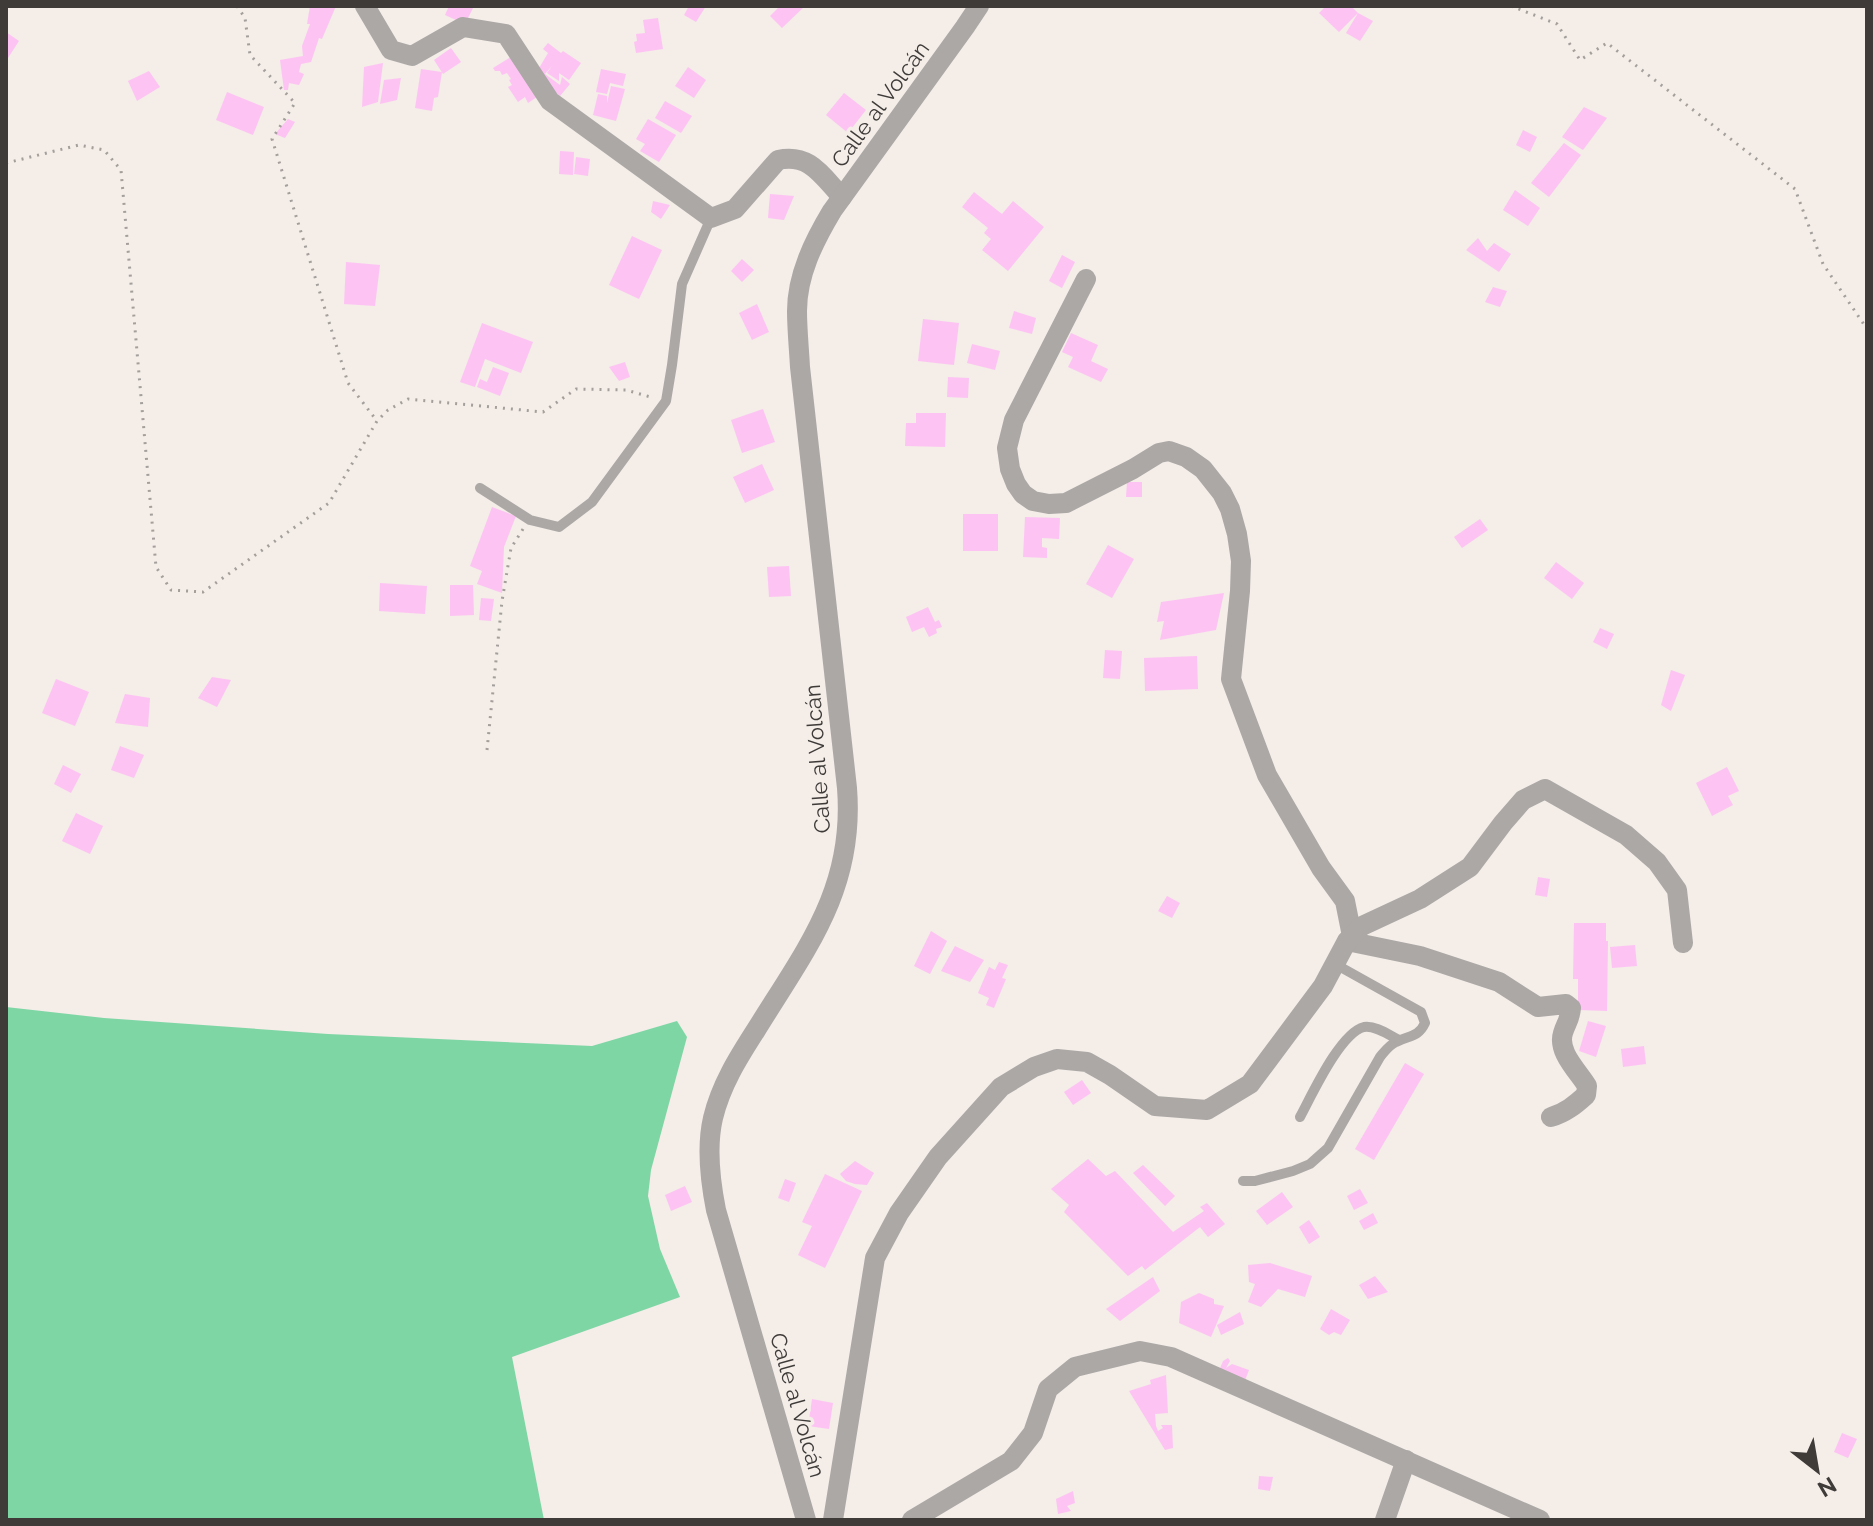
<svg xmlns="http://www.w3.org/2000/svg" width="1873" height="1526" font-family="Raleway,sans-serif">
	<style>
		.forest { fill: #7ed6a5 }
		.building { fill: #fdc4f3 }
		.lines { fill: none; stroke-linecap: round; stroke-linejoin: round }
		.path { stroke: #a49f9b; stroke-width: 3; stroke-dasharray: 2 6; stroke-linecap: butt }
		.service { stroke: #aba8a6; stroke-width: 10 }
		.minor { stroke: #aba8a6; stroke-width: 20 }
		.tertiary { stroke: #aba8a6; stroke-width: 20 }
		.labels { text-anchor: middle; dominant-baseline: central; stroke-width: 7; stroke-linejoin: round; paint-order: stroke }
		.street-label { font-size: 22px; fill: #3e3b39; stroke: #f4ede8 }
	</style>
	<rect width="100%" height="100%" fill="#f4ede8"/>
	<polygon class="forest" points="6,1007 104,1018 328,1034 592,1046 677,1021 687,1037 651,1170 648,1196 660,1249 680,1297 512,1357 544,1520 6,1520"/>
	<g class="building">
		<polygon points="310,6 336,6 322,39 319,38 311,62 301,64 299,72 304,74 299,85 289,83 288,90 284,90 280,60 303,56 302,46 310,24 307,24"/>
		<polygon points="449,6 474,6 465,24 445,15"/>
		<polygon points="689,6 706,6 696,22 684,15"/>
		<polygon points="780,6 805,6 782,28 770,16"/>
		<polygon points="1326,6 1351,6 1358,13 1373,21 1360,41 1346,33 1358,13 1339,32 1319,13"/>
		<polygon points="658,18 663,49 636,53 634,42 637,41 636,34 645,33 643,20"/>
		<polygon points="6,32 19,41 6,61"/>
		<polygon points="548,43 561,53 563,51 581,63 569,80 559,73 559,81 547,73 552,66 545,74 560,85 562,77 570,84 560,96 535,75 548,53 543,49"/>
		<polygon points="451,48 461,62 443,74 434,60"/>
		<polygon points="514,55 540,95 528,103 525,97 518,102 508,87 512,85 509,80 511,79 507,73 502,75 500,71 495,71 493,68"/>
		<polygon points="383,63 378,102 362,107 364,67"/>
		<polygon points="688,67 706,80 694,98 675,86"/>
		<polygon points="421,69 442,72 438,97 434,98 432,111 415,108"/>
		<polygon points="601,69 626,74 623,86 610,83 607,94 596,92"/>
		<polygon points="149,71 160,87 137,101 128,81"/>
		<polygon points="401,78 397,100 380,104 384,80"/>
		<polygon points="611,86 625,89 616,121 593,115 598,94 607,96 607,103"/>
		<polygon points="227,92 264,107 253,135 216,120"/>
		<polygon points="844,93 866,110 848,133 826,115"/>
		<polygon points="665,101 692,116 681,133 655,118"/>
		<polygon points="1584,107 1607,118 1583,150 1562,137"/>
		<polygon points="288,119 295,122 285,138 275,134"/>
		<polygon points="648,119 676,135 659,162 640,151 645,144 636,139"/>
		<polygon points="1523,130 1537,137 1530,152 1516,145"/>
		<polygon points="1564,143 1581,155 1549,197 1531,183"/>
		<polygon points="560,151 574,152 573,175 559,174"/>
		<polygon points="576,157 590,159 588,176 574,174"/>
		<polygon points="1515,190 1540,208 1528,226 1503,210"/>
		<polygon points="974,192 1002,214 1013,201 1044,227 1008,271 982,250 991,239 984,233 988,228 962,207"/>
		<polygon points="770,194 794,196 784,220 768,218"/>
		<polygon points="653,201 670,205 661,219 651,212"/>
		<polygon points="632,236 662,250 639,299 609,285"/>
		<polygon points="1478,238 1487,251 1494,243 1511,254 1499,272 1466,250"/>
		<polygon points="1062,255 1075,262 1062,288 1049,281"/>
		<polygon points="742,259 754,270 742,282 731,271"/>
		<polygon points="346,262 380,265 375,306 344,304"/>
		<polygon points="1493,287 1507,291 1500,307 1485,302"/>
		<polygon points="757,304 769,332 752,340 739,313"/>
		<polygon points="1014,311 1036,318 1032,334 1009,328"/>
		<polygon points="923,319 959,323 954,365 918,361"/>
		<polygon points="482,323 533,342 521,373 485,359 475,387 460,382"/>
		<polygon points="1071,333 1098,345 1091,361 1108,369 1101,382 1068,367 1073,357 1062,352"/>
		<polygon points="972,344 1000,351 995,370 967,363"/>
		<polygon points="625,362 630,377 619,381 609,367"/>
		<polygon points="493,367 509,373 500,396 477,387 480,379 487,382"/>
		<polygon points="948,377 969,378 968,398 947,397"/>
		<polygon points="763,409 775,442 742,453 731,420"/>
		<polygon points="916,413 946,413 945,447 905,446 906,423 916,423"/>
		<polygon points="762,464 774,490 745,503 733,477"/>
		<polygon points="1127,482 1142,482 1142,497 1126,497"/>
		<polygon points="492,507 516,516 504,547 502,593 477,584 482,571 470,566"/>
		<rect x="963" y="514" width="35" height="37"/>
		<polygon points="1025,517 1060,518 1059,539 1042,538 1042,547 1047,548 1047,558 1023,557"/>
		<polygon points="1480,519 1488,530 1462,548 1454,537"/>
		<polygon points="1108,545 1134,559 1112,598 1086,584"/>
		<polygon points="1556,562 1584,583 1572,599 1544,578"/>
		<polygon points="789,566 791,596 769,597 767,567"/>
		<polygon points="380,583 427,586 425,614 379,611"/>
		<polygon points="450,585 473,585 474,615 450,616"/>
		<polygon points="1224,593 1216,630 1160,640 1164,621 1157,622 1161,602"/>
		<polygon points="481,598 494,599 491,621 479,620"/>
		<polygon points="928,607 935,622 939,620 942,627 936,629 937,633 929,637 924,627 912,632 906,617"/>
		<polygon points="1600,628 1614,634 1607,649 1593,642"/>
		<polygon points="1105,650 1122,651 1120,679 1103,678"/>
		<polygon points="1197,656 1198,689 1145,691 1144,658"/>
		<polygon points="1671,670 1685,675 1671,711 1661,705"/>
		<polygon points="212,677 231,680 217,707 198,698"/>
		<polygon points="56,679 89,692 75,726 42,713"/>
		<polygon points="125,694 150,698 148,727 115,723"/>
		<polygon points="120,746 144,755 134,778 111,770"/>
		<polygon points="63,765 81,774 71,793 54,784"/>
		<polygon points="1727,767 1739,791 1728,796 1733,805 1712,816 1696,783"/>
		<polygon points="76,813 103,826 90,854 62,841"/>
		<polygon points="1538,877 1550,879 1547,897 1535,895"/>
		<polygon points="1167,896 1180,903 1172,918 1158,911"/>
		<polygon points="1574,923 1606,923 1606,941 1608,941 1607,1011 1578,1010 1578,979 1573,979"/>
		<polygon points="931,931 947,941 930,974 914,966"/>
		<polygon points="1635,945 1637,966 1612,968 1610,947"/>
		<polygon points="955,946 984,960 970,982 941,971"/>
		<polygon points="999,962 1008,965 1002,978 1006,979 994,1008 986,1005 989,998 978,993 989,967 995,970"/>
		<polygon points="1588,1021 1606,1026 1596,1057 1579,1051"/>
		<polygon points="1644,1046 1646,1064 1623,1067 1621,1049"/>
		<polygon points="1405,1063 1424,1074 1374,1160 1355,1149"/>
		<polygon points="1082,1080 1091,1093 1073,1105 1064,1092"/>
		<polygon points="1088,1159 1106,1176 1115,1171 1173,1232 1204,1211 1200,1207 1207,1203 1225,1224 1208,1237 1200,1227 1145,1270 1142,1266 1128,1276 1064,1212 1069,1205 1051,1189"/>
		<polygon points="855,1161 874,1173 867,1185 855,1184 846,1181 840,1174"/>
		<polygon points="1143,1165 1175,1196 1165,1206 1133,1173"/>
		<polygon points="825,1174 862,1191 825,1268 798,1255 812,1226 802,1222"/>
		<polygon points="785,1179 796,1183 789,1202 778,1198"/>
		<polygon points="685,1186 692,1202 671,1211 665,1195"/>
		<polygon points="1360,1189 1368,1203 1354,1210 1347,1196"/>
		<polygon points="1282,1192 1293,1207 1267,1225 1256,1211"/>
		<polygon points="1373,1213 1378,1223 1364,1230 1359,1221"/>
		<polygon points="1309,1220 1320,1237 1309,1244 1299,1227"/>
		<polygon points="1270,1263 1312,1276 1305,1297 1278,1289 1261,1307 1248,1302 1255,1284 1249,1282 1248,1265"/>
		<polygon points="1375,1276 1388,1292 1368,1299 1359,1285"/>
		<polygon points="1153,1277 1160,1291 1120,1321 1106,1309"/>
		<polygon points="1199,1293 1214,1299 1214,1304 1224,1306 1211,1337 1179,1323 1181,1302"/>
		<polygon points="1331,1309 1350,1320 1341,1335 1334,1332 1329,1335 1320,1329"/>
		<polygon points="1240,1312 1244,1324 1221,1335 1217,1325"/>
		<polygon points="1228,1358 1230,1361 1226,1368 1232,1364 1249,1370 1244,1383 1218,1373 1223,1361"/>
		<polygon points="1166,1375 1168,1413 1155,1414 1156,1426 1158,1431 1163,1428 1161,1425 1172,1425 1173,1448 1165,1450 1129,1391 1151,1384 1150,1380"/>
		<polygon points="812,1399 833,1403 829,1429 808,1426"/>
		<polygon points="1842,1433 1857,1439 1848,1458 1834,1452"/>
		<polygon points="1259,1476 1273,1477 1270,1491 1258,1489"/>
		<polygon points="1073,1491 1075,1503 1067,1506 1071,1511 1058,1514 1056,1499"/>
	</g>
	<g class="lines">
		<g class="path">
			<polyline points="237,6 245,18 250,55 295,103 272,139 348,383 377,421"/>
			<polyline points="1511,6 1557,24 1580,60 1607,43 1795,189 1823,264 1867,329"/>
			<polyline points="6,163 79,145 104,150 121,170 156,567 171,590 203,592 329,503 377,421 388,410 408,399 543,412 576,389 626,390 654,398"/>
			<polyline points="487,750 502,601 511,548 523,529"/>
		</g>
		<g class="service">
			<polyline points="480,488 530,520 559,527 592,502 666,401 672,365 682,284 711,218"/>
			<path d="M1300,1117c12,-22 40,-84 64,-90 11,-2 25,8 35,13"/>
			<path d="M1243,1181h12l38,-10 17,-7 18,-16 52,-91c5,-6 9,-12 16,-15 13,-7 22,-4 29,-19l-4,-11 -86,-48"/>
		</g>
		<g class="minor">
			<path d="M365,6l26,44 21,6 51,-29 43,7 44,67 161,117 24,-9 43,-49c32,-7 44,16 64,37"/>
			<polyline points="1086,279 1014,420 1007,448 1010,469 1016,484 1023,494 1033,501 1049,504 1066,503 1133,469 1159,453 1169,451 1186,457 1203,469 1222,493 1230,509 1237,534 1241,561 1240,591 1231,679 1267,775 1321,868 1345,901 1352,936"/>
			<path d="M1347,941l73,15 79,26 39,25 28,-3 5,4c-1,12 -5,15 -8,25 -6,19 15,38 24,53l-1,9c-11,10 -21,18 -35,22"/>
			<polyline points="833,1520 875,1258 899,1213 938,1157 1001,1087 1034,1067 1057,1059 1087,1062 1110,1075 1155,1106 1207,1110 1250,1084 1323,986 1347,941 1362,926 1420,899 1470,867 1503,823 1523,800 1545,789 1626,835 1657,862 1677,890 1683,943"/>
			<polyline points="912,1520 1011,1461 1033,1433 1048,1389 1075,1367 1140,1351 1171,1357 1540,1520"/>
			<polyline points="1385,1520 1406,1460"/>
		</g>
		<path class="tertiary" d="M806,1520l-90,-310c-6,-30 -10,-62 -3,-92 8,-33 25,-60 43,-88 50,-81 99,-141 91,-242l-47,-421c-1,-19 -3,-38 -3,-56 0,-36 17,-70 35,-100l133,-184 14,-21"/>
	</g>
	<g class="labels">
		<g class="street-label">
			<text transform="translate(880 104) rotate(-54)">Calle al Volcán</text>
			<text transform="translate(817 759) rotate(-94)">Calle al Volcán</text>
			<text transform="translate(798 1405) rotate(74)">Calle al Volcán</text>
		</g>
	</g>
	<rect width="1873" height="1526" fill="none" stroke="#3e3b39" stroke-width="16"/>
	<g transform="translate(1817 1470) rotate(149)" stroke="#f4ede8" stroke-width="6" paint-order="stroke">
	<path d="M0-6L14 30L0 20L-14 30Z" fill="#3e3b39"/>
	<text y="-12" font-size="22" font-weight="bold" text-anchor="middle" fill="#3e3b39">N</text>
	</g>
</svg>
